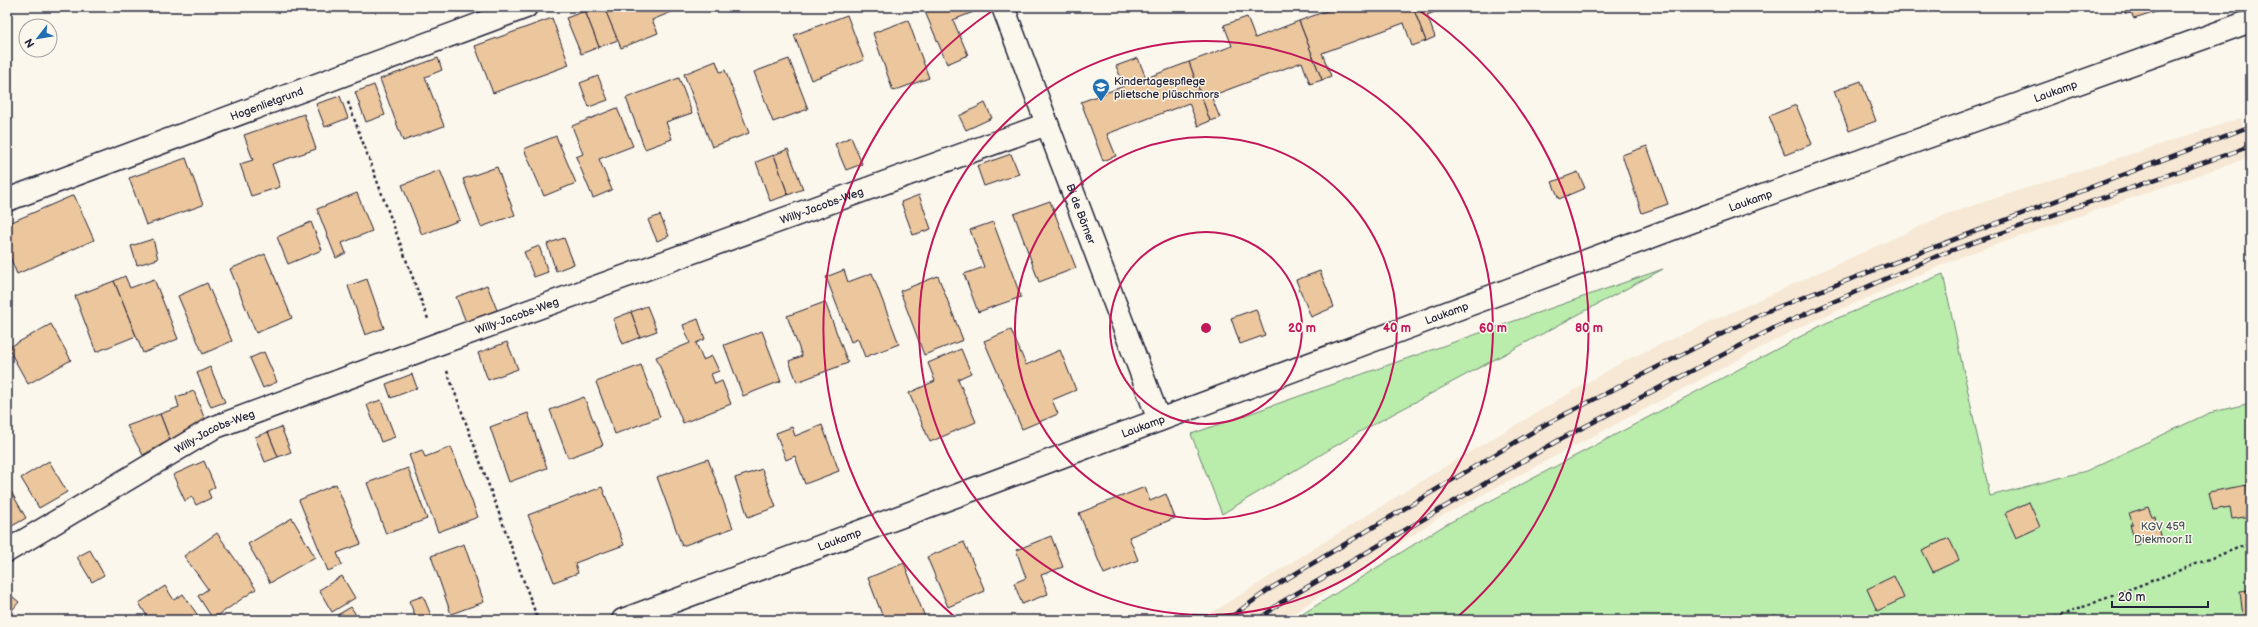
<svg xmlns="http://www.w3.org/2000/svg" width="2258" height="627" font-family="'Balsamiq Sans',sans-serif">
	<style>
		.built { fill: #f6e8d4 }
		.green { fill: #baecac; stroke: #6e8774 }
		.building { fill: #ecc69c; stroke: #22223b }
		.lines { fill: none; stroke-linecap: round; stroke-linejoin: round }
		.minor-casing { stroke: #22223b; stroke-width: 25 }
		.path { stroke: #22223b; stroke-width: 2.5; stroke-dasharray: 3 3; stroke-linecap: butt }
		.minor { stroke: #fbf7ec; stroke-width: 22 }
		.rail-casing { stroke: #22223b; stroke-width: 4.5 }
		.rail { stroke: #fbf7ec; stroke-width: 3; stroke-dasharray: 9; stroke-linecap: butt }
		.ring { fill: none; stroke: #c2185b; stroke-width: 2 }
		.labels { text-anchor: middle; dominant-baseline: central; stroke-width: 3; stroke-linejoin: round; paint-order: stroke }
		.poi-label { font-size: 11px; fill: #22223b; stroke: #fbf7ec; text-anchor: start }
		.street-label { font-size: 11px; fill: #22223b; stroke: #fbf7ec }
		.park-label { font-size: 11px; fill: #485457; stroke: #fbf7ec }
		.centre { fill: #c2185b; stroke: #fbf7ec; stroke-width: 2 }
		.ring-label { font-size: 12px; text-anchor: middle; font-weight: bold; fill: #c2185b; stroke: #fbf7ec; stroke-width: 3; stroke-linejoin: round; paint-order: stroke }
	</style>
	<rect width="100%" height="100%" fill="#fbf7ec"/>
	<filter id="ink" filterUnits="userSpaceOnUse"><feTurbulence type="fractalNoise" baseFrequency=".025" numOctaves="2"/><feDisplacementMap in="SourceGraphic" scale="8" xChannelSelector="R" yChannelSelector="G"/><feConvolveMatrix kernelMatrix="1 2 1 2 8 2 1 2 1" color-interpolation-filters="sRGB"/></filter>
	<g filter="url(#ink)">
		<polygon class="built" points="2241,118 2250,157 1963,256 1800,327 1440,517 1283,620 1200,620 1441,469 1624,361 1947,214"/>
		<g class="green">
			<polygon points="1663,269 1352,436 1222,514 1191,434"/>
			<polygon points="1943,274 1990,496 2086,471 2209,413 2251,403 2251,620 1293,620 1445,525 1826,323"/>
		</g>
		<g class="building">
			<polygon points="594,7 604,7 618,40 599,47 585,11"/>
			<polygon points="604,7 678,7 679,9 652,20 658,33 621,48"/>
			<polygon points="923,7 974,7 976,11 953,20 968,55 947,64"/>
			<polygon points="1337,7 1413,7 1426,41 1412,46 1404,23 1322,53 1331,76 1322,80 1299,21"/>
			<polygon points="1413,7 1447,7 1427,15 1435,37 1426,41"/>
			<polygon points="2123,7 2172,7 2134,19 2131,13 2126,14"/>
			<polygon points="585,11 599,47 581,54 566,18"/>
			<polygon points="847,15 864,60 811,80 794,35"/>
			<polygon points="1247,17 1255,38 1299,21 1322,80 1310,84 1302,62 1211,96 1220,118 1210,121 1189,62 1232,46 1224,25"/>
			<polygon points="552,18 569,65 493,93 475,46"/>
			<polygon points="908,20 929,78 893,91 873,33"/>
			<polygon points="438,58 442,70 425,77 444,126 403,141 380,79"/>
			<polygon points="1138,58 1146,78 1189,62 1210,121 1198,126 1189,103 1107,134 1116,156 1103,161 1081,102 1124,86 1116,66"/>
			<polygon points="789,59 808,109 773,122 754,72"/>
			<polygon points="716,61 720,72 725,70 749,133 712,147 684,74"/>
			<polygon points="598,76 608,100 589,107 580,83"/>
			<polygon points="679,78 692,113 666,122 672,139 645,149 626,98"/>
			<polygon points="1861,81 1876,121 1849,131 1834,91"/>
			<polygon points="374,85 385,115 366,122 355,92"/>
			<polygon points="340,96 348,118 325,127 316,104"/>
			<polygon points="985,103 992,118 966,130 959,116"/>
			<polygon points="1796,105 1812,144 1785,155 1769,116"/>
			<polygon points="617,108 633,146 599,159 612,190 593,198 576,157 583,154 572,126"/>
			<polygon points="304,114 316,149 272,164 280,187 251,196 240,164 253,160 244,135"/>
			<polygon points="556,136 576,183 544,196 524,149"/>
			<polygon points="851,137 862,164 846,170 835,144"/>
			<polygon points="1647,146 1668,204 1642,213 1622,155"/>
			<polygon points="788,149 803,189 788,195 774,155"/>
			<polygon points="1011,154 1019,174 984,186 977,166"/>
			<polygon points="774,155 788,195 770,201 756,162"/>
			<polygon points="186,158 203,205 146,225 129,178"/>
			<polygon points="497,167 515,215 481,227 463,179"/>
			<polygon points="440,170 460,220 422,235 402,185"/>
			<polygon points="1578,172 1585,188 1559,199 1552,182"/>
			<polygon points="357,193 372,231 342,243 346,253 336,258 317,209"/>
			<polygon points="74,195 94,240 17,274 7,250 7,236 10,234 7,224"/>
			<polygon points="919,195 931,229 913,235 901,202"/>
			<polygon points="1050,201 1076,268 1039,282 1014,214"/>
			<polygon points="660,215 669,236 657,241 648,220"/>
			<polygon points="311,222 322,250 288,264 277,237"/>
			<polygon points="993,222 1021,297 978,312 964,274 984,267 970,230"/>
			<polygon points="564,238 574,264 556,271 547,244"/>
			<polygon points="153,239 158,259 137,265 131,246"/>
			<polygon points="539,246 548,272 534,277 524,252"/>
			<polygon points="265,254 292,318 256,333 230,269"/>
			<polygon points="844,270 848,282 872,273 899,344 865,357 858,339 851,342 826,277"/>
			<polygon points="1320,271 1334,307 1311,317 1296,280"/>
			<polygon points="125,276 130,288 154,279 178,339 143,353 114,281"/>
			<polygon points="938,276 963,340 924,355 900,291"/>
			<polygon points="367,279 384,328 365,335 348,286"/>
			<polygon points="114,281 136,336 96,352 75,296"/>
			<polygon points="207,283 232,341 203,354 178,296"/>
			<polygon points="487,285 497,310 466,322 456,297"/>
			<polygon points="825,302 848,363 797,382 789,361 802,356 787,316"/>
			<polygon points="647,306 657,331 640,337 631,312"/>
			<polygon points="1256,309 1265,335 1240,344 1231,318"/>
			<polygon points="631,312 640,337 623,344 613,319"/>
			<polygon points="698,319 705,339 696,343 703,360 712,356 719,371 711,374 715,384 722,381 731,404 683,423 656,357 690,343 683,325"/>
			<polygon points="51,324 71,360 28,384 8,348"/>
			<polygon points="1011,330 1026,365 1060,350 1076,390 1052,400 1058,414 1022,429 984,341"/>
			<polygon points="762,331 781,381 743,396 724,345"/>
			<polygon points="507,342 518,369 488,380 478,353"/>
			<polygon points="961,349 971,373 958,379 976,422 930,442 909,393 935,381 928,363"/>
			<polygon points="264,352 277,382 263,388 250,358"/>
			<polygon points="641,365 660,417 615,434 596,382"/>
			<polygon points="210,367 225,402 211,407 197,373"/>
			<polygon points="412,374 417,388 391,398 386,384"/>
			<polygon points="7,380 11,388 7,390"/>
			<polygon points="194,391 205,420 170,440 160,414 179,407 176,397"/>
			<polygon points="584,397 603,445 568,458 550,410"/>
			<polygon points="381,400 395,437 381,442 367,405"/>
			<polygon points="528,413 547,468 509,482 490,427"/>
			<polygon points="160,414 170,440 143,455 127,426"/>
			<polygon points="822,425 839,471 805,484 795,456 786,460 776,433 792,427 795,436"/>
			<polygon points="281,427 291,452 278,457 268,432"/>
			<polygon points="268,432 278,457 265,462 255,437"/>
			<polygon points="451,447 478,517 438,532 409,455 422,450 425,457"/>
			<polygon points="708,459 733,528 682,546 657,477"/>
			<polygon points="49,461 67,492 39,508 21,478"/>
			<polygon points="204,461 215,487 208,491 211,498 196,505 192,497 185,501 173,475"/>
			<polygon points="408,468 427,519 386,534 367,483"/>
			<polygon points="762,469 776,507 748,517 735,478"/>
			<polygon points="336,484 361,544 337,553 342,565 328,571 299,500"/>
			<polygon points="2247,485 2248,492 2251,492 2251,516 2232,519 2230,507 2213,510 2209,492"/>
			<polygon points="602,487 624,545 575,563 578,573 554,582 528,515"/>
			<polygon points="1145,487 1150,501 1166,494 1175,518 1129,537 1138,560 1104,574 1079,513"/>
			<polygon points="9,488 26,518 7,529 7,489"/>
			<polygon points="2029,502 2040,527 2016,538 2005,513"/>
			<polygon points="2148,507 2152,517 2155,517 2161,538 2136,545 2130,524 2133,524 2129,513"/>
			<polygon points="292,518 315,557 270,583 248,544"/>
			<polygon points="217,533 256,589 213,619 198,596 208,589 184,556"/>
			<polygon points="1051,536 1063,567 1041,575 1048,594 1022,604 1014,583 1026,578 1016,550"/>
			<polygon points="1949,538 1959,560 1933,572 1922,550"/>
			<polygon points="964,542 985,591 948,607 927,557"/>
			<polygon points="464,544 484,602 451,614 431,556"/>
			<polygon points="90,550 104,575 92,582 77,557"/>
			<polygon points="904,563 926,620 884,620 868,578"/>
			<polygon points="342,576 355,598 332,612 319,590"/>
			<polygon points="1894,576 1904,598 1877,611 1867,589"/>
			<polygon points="165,586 174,600 183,594 201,620 142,620 147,616 139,603"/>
			<polygon points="2251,590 2251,617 2243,617 2240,591"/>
			<polygon points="7,592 19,602 7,616"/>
			<polygon points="423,596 433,620 417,620 409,601"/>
			<polygon points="351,607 359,620 329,620"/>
			<polygon points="111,615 116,620 106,620"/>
			<polygon points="1775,615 1778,620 1764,620"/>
		</g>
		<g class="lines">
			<defs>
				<g id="minor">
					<path id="s1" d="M1003,7l156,413"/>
					<path id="s2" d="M7,200l519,-193"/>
					<path id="s3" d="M7,551l206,-123 225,-84 609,-220"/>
					<path id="s4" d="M623,620l1081,-403 547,-196"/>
				</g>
			</defs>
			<use href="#minor" class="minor-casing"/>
			<g class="path">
				<polyline points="348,102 428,319"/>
				<polyline points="447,371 538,620"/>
				<polyline points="2049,620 2251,543"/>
			</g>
			<use href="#minor" class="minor"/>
			<defs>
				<g id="rail">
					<polyline points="1227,620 1268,590 1546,424 1765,312 2251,126"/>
					<polyline points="1258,620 1280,603 1559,440 1776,327 1944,253 2251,146"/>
				</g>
			</defs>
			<use href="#rail" class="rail-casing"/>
			<use href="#rail" class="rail"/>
		</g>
	</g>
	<g class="ring">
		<circle cx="1206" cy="328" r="96"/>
		<circle cx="1206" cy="328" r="191"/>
		<circle cx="1206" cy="328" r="287"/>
		<path d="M957 619A383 383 0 0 1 995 9M1417 9A383 383 0 0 1 1455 619"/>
	</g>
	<defs>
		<symbol id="school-pin" viewBox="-11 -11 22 30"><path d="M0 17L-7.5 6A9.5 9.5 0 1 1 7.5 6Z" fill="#1f6fb2" stroke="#fbf7ec"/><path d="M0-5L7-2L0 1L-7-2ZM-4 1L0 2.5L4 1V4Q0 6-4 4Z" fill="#fff"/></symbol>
	</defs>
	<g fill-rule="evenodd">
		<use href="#school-pin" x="1091" y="77" width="20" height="27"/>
	</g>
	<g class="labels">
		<g class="poi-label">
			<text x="1114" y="81">Kindertagespflege<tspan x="1114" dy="13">plietsche plüschmors</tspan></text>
		</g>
		<g class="street-label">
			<text stroke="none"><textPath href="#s4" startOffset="1527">Laukamp</textPath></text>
			<text stroke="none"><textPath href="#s2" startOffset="277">Hogenlietgrund</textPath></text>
			<text stroke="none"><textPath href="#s4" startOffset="1203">Laukamp</textPath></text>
			<text stroke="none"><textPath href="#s3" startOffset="888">Willy-Jacobs-Weg</textPath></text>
			<text stroke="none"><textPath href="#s1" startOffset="221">Bi de Börner</textPath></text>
			<text stroke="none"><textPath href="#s4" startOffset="879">Laukamp</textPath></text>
			<text stroke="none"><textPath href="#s3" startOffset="564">Willy-Jacobs-Weg</textPath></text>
			<text stroke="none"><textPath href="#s4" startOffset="555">Laukamp</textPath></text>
			<text stroke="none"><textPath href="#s3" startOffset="240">Willy-Jacobs-Weg</textPath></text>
			<text stroke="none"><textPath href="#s4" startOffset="231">Laukamp</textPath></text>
		</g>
		<g class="park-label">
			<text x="2163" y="526">KGV 459<tspan x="2163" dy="13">Diekmoor II</tspan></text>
		</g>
	</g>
	<circle cx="1206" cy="328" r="6" class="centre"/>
	<g class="ring-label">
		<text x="1302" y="332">20 m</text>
		<text x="1397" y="332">40 m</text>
		<text x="1493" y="332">60 m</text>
		<text x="1589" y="332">80 m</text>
	</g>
	<rect width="2258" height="627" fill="none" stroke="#fbf7ec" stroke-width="24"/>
	<rect x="12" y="12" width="2234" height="603" fill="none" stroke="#22223b" stroke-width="1.5" filter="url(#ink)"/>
	<g transform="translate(38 38) rotate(239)"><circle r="19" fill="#fbf7ec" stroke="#a4a2a5"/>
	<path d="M0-3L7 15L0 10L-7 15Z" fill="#1f6fb2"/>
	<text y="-6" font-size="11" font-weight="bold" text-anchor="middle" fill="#22223b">N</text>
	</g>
	<path d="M2112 601v6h96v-6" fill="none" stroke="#22223b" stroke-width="2"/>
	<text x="2118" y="601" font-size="12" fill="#22223b" stroke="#fbf7ec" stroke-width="3" paint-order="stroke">20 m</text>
</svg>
